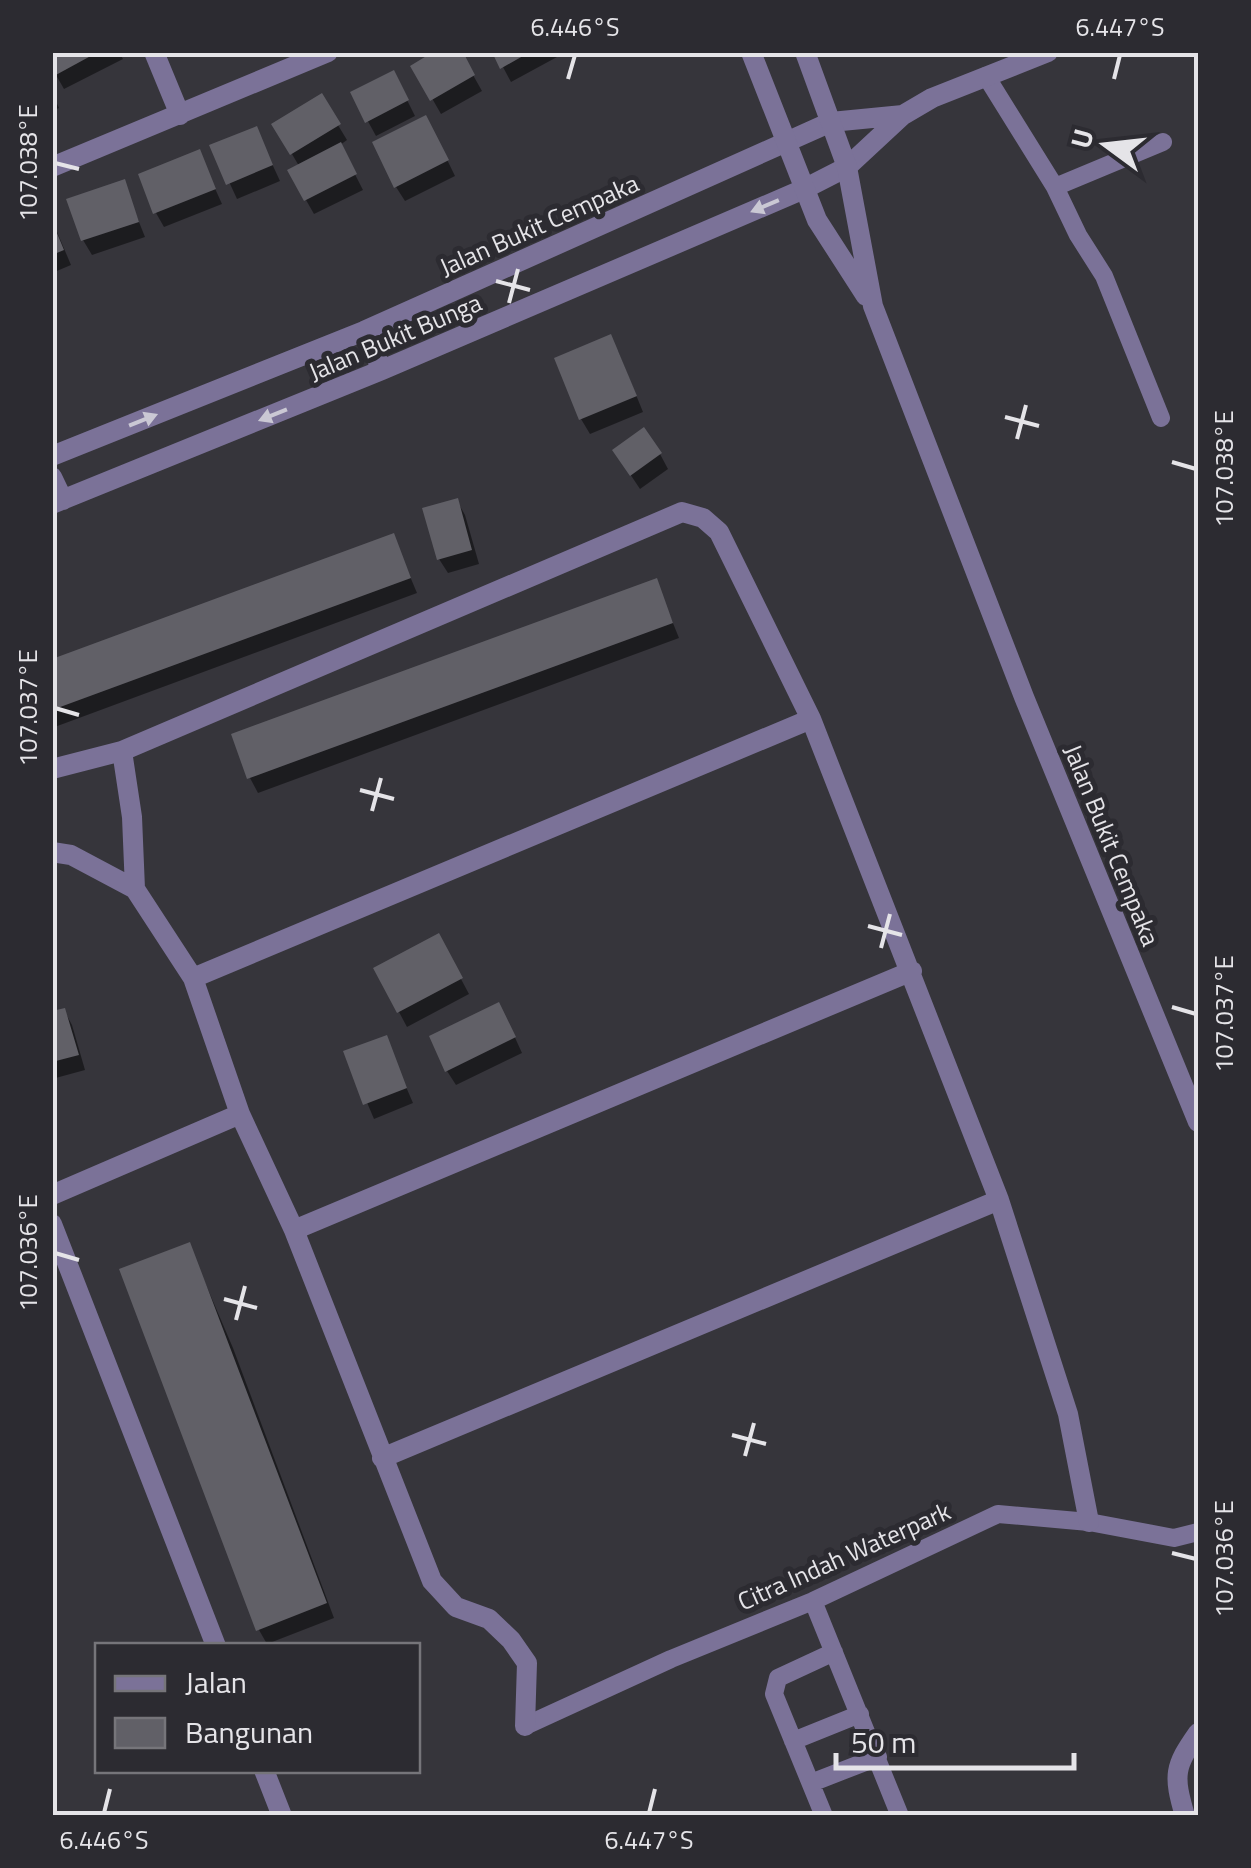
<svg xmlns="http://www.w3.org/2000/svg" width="1251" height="1868" font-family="'Titillium Web',sans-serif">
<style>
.shadow{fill:#0007}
.building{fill:#616067}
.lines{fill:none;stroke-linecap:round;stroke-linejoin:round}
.service{stroke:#7b7298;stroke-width:18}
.minor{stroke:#7b7298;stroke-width:20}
.tertiary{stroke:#7b7298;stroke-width:20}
.oneway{fill:#cac8d4}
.ticks{fill:none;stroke:#e5e4e8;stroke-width:4}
.labels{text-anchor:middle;stroke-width:10;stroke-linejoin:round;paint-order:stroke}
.street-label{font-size:25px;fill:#e5e4e8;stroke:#2c2b31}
.neatline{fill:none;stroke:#e5e4e8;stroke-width:4}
.ticks-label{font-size:25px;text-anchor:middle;fill:#e5e4e8}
</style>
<rect width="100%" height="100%" fill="#36353b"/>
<path class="shadow" d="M 52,52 L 119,52 L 123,59 L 64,89 L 52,68 Z
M 460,52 L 482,91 L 441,114 L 414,67 Z
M 495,52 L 554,52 L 557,57 L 511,82 Z
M 401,88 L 415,116 L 376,136 L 353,94 Z
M 52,93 L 59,108 L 52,111 Z
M 321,97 L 347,140 L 340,145 L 363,190 L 314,214 L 306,200 L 299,166 L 275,125 Z
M 256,129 L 280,181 L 237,199 L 213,147 Z
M 434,133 L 455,176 L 405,201 L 396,187 Z
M 199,153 L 222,204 L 164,227 L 156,213 Z
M 123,182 L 145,237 L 92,255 L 83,240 Z
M 52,220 L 71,265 L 52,273 Z
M 618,351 L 643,412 L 590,434 L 581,419 Z
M 660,454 L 668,469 L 640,489 L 624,465 Z
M 457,501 L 465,515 L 479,564 L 448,573 L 439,559 Z
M 393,536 L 417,593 L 52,728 L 52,661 Z
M 656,581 L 679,638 L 258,793 L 250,778 L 234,736 Z
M 446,951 L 469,994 L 407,1027 L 376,969 Z
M 64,1010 L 72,1025 L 85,1070 L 52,1079 L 52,1014 Z
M 507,1020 L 522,1053 L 456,1085 L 447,1071 Z
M 385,1038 L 413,1103 L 374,1119 L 346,1053 Z
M 189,1245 L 233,1348 L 334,1618 L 267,1644 L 259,1630 Z"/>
<path class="building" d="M 52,52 L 98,52 L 54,76 Z
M 433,52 L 463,52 L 475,75 L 430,101 L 410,66 Z
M 492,52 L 530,52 L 500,69 Z
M 394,70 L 409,100 L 365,123 L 350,92 Z
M 322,93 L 341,124 L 290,155 L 271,124 Z
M 426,115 L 449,160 L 394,188 L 372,142 Z
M 257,126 L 273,165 L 226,185 L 209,145 Z
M 341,142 L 357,174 L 304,201 L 287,170 Z
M 200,149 L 216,189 L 153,214 L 138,174 Z
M 125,179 L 139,222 L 81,241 L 66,199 Z
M 52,221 L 64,250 L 52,255 Z
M 611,334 L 637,396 L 579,420 L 554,358 Z
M 644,427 L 662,453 L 630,476 L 612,450 Z
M 458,498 L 472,550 L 437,560 L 422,508 Z
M 394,533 L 411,578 L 52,710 L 52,659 Z
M 657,578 L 673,623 L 247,779 L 231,734 Z
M 439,933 L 463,978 L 397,1013 L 373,968 Z
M 499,1002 L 516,1037 L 445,1072 L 429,1036 Z
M 65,1008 L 79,1055 L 52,1062 L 52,1011 Z
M 387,1035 L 407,1088 L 363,1105 L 343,1051 Z
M 190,1242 L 327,1603 L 256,1631 L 119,1269 Z"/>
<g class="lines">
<path class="service" d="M 986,76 L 1055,187 L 1078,235 L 1104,276 L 1161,418
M 1055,187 L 1163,142
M 813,1601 L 900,1816
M 525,1726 L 671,1659 L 813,1601 L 998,1514 L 1089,1522 L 1174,1538 L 1198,1532
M 793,1741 L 860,1714
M 811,1783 L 878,1757
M 824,1816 L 774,1694 L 778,1678 L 834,1652"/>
<path class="minor" d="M 154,52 L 180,115
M 52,167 L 328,52
M 364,331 L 382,370
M 52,456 L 364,331 L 831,122 L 903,115 L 932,98 L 1048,52
M 52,477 L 63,500
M 52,504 L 382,370 L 804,189 L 847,167 L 903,115
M 52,769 L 122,751
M 52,852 L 71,855 L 135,889
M 193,978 L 811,719
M 52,1195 L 240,1114
M 52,1224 L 216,1646
M 294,1230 L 912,971
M 382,1458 L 999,1200
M 525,1726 L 527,1663 L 511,1640 L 489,1619 L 456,1607 L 432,1581 L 294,1230 L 240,1114 L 193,978 L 135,889 L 132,817 L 122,751 L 682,512 L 703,518 L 719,532 L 811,719 L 999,1200 L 1068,1414 L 1089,1522
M 264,1770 L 282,1816
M 1185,1816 C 1173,1775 1174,1767 1198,1733"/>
<path class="tertiary" d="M 751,52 L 817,220 L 866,296
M 805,52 L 847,167 L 873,306 L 1024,697 L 1198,1122"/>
</g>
<defs><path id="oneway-solid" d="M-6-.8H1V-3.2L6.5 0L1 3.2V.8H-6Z" transform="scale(2.5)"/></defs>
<g class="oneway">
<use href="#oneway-solid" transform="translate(765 206) rotate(157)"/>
<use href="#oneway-solid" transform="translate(273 415) rotate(158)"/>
<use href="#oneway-solid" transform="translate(143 420) rotate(-22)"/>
</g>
<path class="ticks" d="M 568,79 L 575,55M 1114,79 L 1120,55M 55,163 L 79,169M 496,281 L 530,290M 509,303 L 518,269M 1005,417 L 1039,426M 1017,439 L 1026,405M 1172,462 L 1196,469M 55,708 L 79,715M 360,790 L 394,799M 372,811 L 381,778M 868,926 L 902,935M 881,948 L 890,914M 1172,1007 L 1196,1014M 55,1253 L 79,1260M 224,1299 L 257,1308M 236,1320 L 245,1286M 732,1435 L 766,1444M 745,1456 L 754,1423M 1172,1553 L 1196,1559M 104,1813 L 110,1789M 649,1813 L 655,1789"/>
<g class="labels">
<g class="street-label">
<text transform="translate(539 225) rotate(-24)" y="9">Jalan Bukit Cempaka</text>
<text transform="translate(395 337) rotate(-23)" y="9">Jalan Bukit Bunga</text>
<text transform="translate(1112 845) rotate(68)" y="9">Jalan Bukit Cempaka</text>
<text transform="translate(844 1556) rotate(-24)" y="9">Citra Indah Waterpark</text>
</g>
</g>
<rect width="1251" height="1868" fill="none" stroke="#2c2b31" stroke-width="110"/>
<rect x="95" y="1643" width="325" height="130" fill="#2c2b31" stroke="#76757a" stroke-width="2.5"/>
<rect x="115" y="1676" width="50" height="15" fill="#7b7298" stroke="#76757a" stroke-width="2.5"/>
<text x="185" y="1693" font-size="30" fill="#e5e4e8">Jalan</text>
<rect x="115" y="1718" width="50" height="30" fill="#616067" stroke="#76757a" stroke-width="2.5"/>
<text x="185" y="1743" font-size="30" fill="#e5e4e8">Bangunan</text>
<g transform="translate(1106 145) rotate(285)" stroke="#2c2b31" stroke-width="8" paint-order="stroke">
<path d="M0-8L18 38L0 25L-18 38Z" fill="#e5e4e8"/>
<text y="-15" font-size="28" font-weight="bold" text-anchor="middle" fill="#e5e4e8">U</text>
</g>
<path d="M836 1753v15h238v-15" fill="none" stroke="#e5e4e8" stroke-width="5"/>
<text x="851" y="1753" font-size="30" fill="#e5e4e8" stroke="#2c2b31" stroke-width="8" paint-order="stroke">50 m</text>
<rect x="55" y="55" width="1141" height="1758" class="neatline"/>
<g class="ticks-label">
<text x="575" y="36">6.446°S</text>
<text x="1120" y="36">6.447°S</text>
<text transform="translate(28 163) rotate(-90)" y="9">107.038°E</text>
<text transform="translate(1224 469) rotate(-90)" y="9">107.038°E</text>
<text transform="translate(28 708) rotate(-90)" y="9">107.037°E</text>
<text transform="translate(1224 1014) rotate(-90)" y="9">107.037°E</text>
<text transform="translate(28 1253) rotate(-90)" y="9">107.036°E</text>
<text transform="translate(1224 1559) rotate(-90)" y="9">107.036°E</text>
<text x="104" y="1849">6.446°S</text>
<text x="649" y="1849">6.447°S</text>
</g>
</svg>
